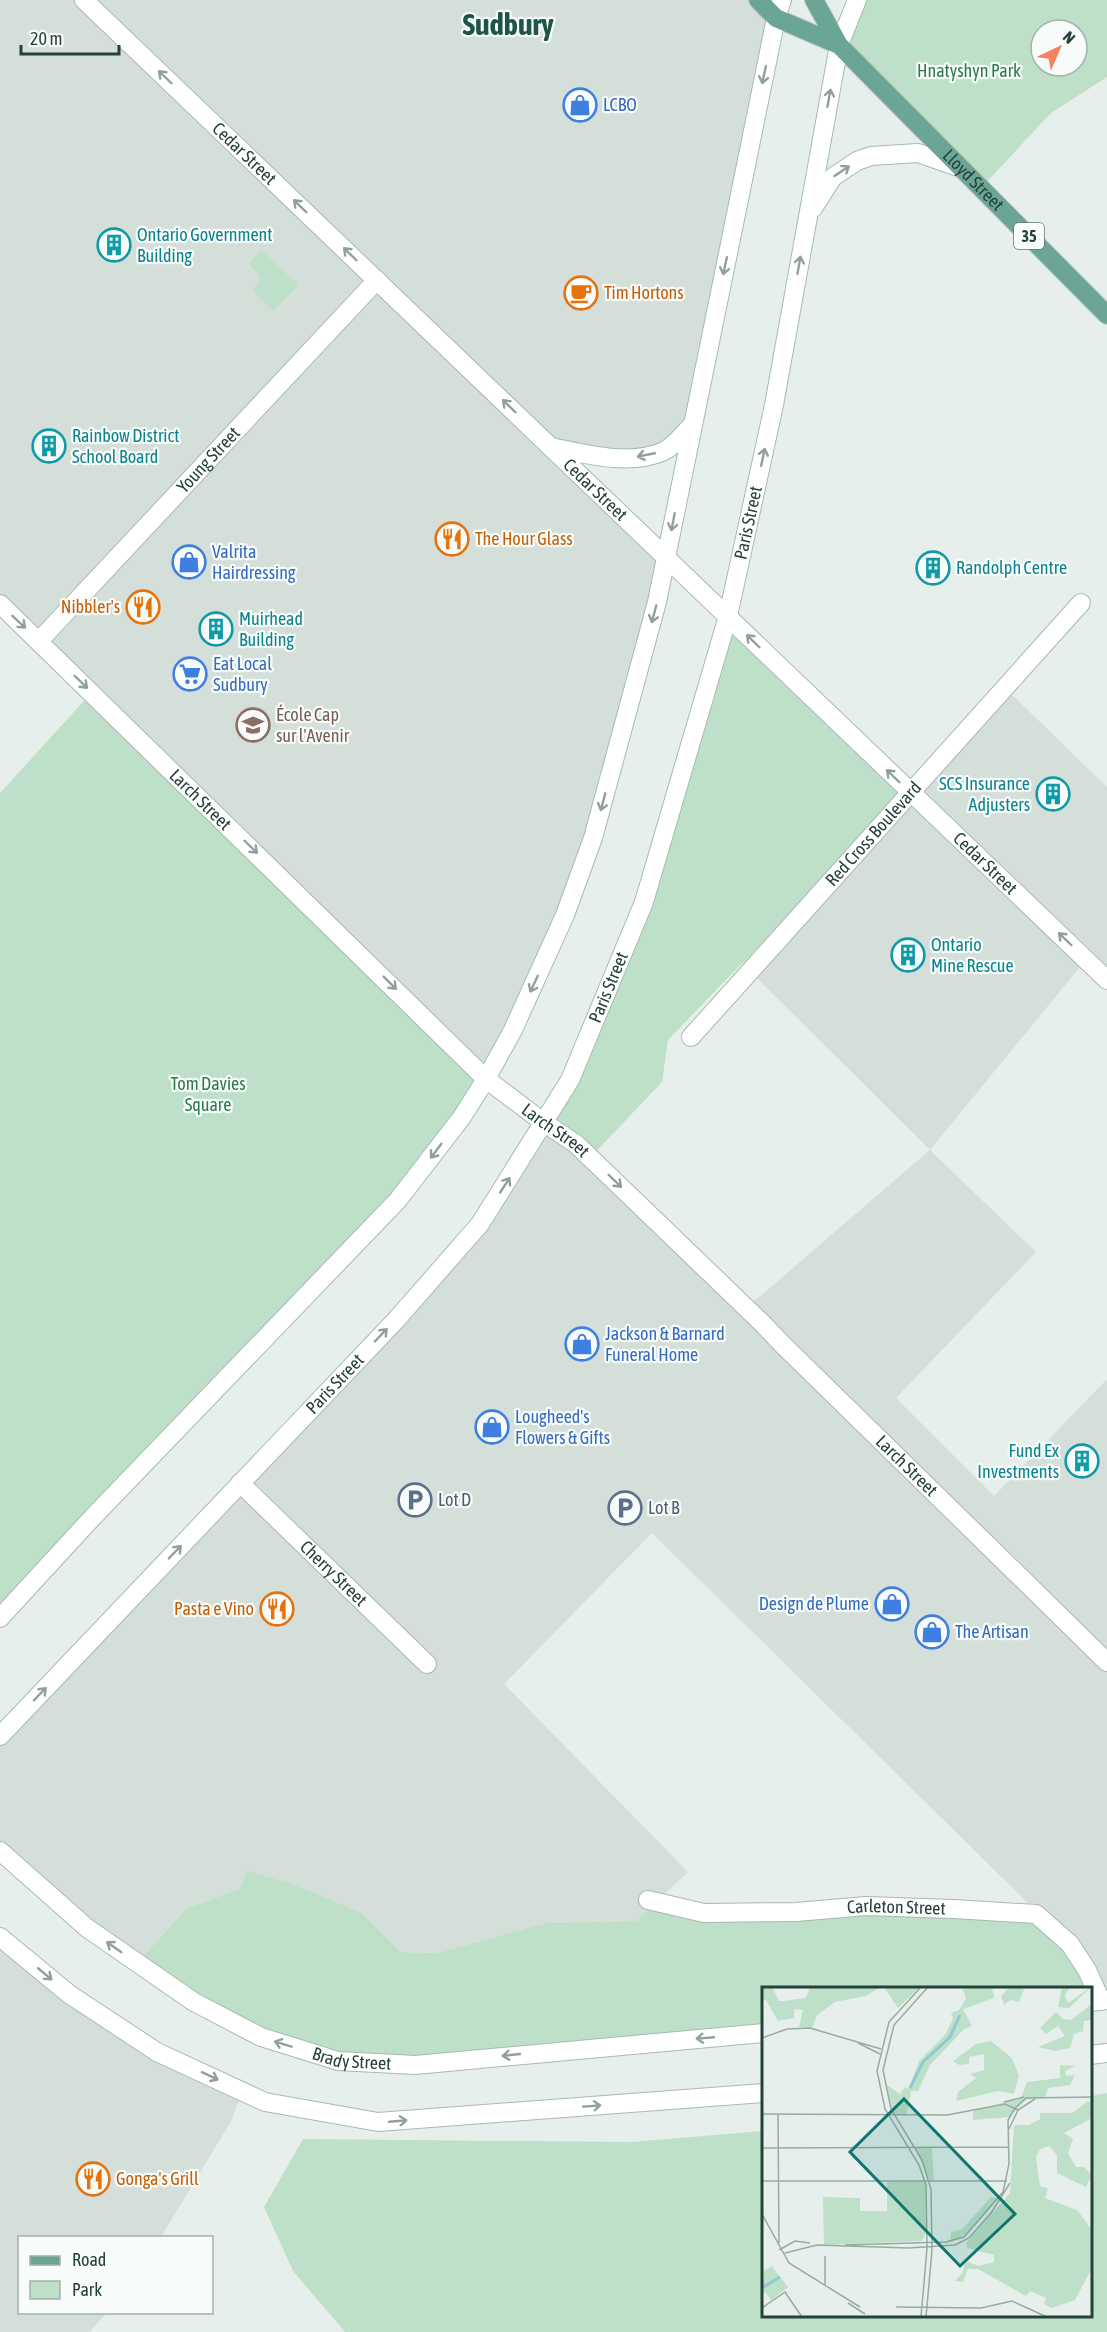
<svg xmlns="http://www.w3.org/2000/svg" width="1107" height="2332" font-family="'Asap Condensed',sans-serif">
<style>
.built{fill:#d4dfda}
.green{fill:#bfe0c8;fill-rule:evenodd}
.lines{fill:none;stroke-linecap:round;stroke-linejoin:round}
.minor-casing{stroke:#a8b8b2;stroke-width:20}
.tertiary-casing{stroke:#a8b8b2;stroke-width:20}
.secondary-casing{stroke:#a4bbb3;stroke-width:20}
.primary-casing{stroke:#c2cac8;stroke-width:20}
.minor{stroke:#fff;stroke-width:18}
.tertiary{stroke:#fff;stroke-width:18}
.secondary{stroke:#fff;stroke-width:18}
.primary{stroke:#6aa596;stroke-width:18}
.oneway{stroke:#92a09c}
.labels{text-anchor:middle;stroke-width:4.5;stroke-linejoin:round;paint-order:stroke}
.shield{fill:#f7fbf9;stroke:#637a73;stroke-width:1.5}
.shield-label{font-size:16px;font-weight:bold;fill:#24423a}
.park-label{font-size:18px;fill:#2d7a4b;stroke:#f7fbf9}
.shop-label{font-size:18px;fill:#366cbe;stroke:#f7fbf9;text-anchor:start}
.street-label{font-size:18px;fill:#24423a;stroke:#f7fbf9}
.culture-label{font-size:18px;fill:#0d838f;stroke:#f7fbf9;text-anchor:start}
.food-label{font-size:18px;fill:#c56008;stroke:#f7fbf9;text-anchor:start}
.education-label{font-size:18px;fill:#785e54;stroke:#f7fbf9;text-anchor:start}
.service-label{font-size:18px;fill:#4e5e75;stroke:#f7fbf9;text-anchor:start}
.town-label{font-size:30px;font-weight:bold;fill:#1f5548;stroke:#f7fbf9}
.inset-river{fill:none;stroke:#8ec9d4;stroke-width:3}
.inset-road{fill:none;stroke:#98aaa4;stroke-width:1.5}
.view{fill:#0f766e;fill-opacity:0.15;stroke:#0f766e;stroke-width:3}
.inset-edge{fill:none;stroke:#24423a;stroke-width:3}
</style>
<rect width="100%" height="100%" fill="#e6efeb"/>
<path class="built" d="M 0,0 L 754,0 L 773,19 L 690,422 L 663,449 L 638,454 L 554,444 L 665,552 L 591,836 L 486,1075 L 0,601 Z
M 1002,685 L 1107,787 L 1107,984 L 1084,962 L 930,1150 L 1036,1252 L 896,1398 L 994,1496 L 1107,1379 L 1107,1998 L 1037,1912 L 652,1533 L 504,1684 L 688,1872 L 636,1921 L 545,1923 L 437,1953 L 401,1952 L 362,1913 L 240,1889 L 187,1908 L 139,1961 L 0,1848 L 0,1739 L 398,1320 L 545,1125 L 744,1310 L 930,1150 L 742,963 L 907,792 Z
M 0,1940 L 68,1996 L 242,2094 L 230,2123 L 161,2237 L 20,2238 L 20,2312 L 107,2313 L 89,2332 L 0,2332 Z"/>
<path class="green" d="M 861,0 L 1107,0 L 1107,77 L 1051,113 L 983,186 L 842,45 ZM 1041,30 L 1077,30 L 1077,66 L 1041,66 Z
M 261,250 L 299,285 L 273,311 L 253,291 L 260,280 L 257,272 L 249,264 Z
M 728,620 L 907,792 L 668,1040 L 662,1082 L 589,1159 L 545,1125 L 619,971 Z
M 93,691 L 486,1075 L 395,1198 L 0,1614 L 0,793 Z
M 247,1871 L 292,1884 L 362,1913 L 401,1952 L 437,1953 L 545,1923 L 636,1921 L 658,1900 L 706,1911 L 1037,1912 L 1090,1988 L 764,1988 L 763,2031 L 415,2062 L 339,2059 L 262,2035 L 139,1961 L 187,1908 L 240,1889 Z
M 1107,2093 L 1107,2332 L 345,2332 L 293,2271 L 264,2207 L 303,2139 L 632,2142 L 763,2131 L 764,2316 L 1090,2316 L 1091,2096 Z"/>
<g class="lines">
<g class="minor-casing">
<g id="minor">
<path id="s1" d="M 39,641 L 377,280"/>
<path id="s2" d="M 691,1037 L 1081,603"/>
<path id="s3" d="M 240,1483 L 427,1664"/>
<path id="s4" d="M 648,1900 L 704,1913 L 796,1912 L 866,1906 L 954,1909 L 1036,1914 L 1070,1944 L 1087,1970 L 1101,2001"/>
</g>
</g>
<g class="tertiary-casing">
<g id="tertiary">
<path id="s5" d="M 84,0 L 1107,980"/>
<path id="s6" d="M 0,604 L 486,1079 L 543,1122 L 576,1144 L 762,1323 L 782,1344 L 1107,1662"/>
</g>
</g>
<g class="secondary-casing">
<g id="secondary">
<path d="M 813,208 L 833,177 L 857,161 L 871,156 L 918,153 L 961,168"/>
<path d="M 551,447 C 586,454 628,466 662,452 C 674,447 684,433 693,424"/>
<path d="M 0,1618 L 92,1518 L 398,1200 L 462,1117 L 486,1079 L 513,1030 L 565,915 L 593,838 L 657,602 L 776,18 L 782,0"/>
<path id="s7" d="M 0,1736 L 396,1320 L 480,1224 L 570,1080 L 644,902 L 728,616 L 774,405 L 839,45 L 857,0"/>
<path id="s8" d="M 0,1851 L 87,1928 L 194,2002 L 261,2037 L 338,2061 L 415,2065 L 764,2033"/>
<path d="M 0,1937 L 69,1994 L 157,2052 L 265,2102 L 378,2122 L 764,2093"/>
<path d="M 1090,2002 L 1107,2000"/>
<path d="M 1090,2055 L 1107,2053"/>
</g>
</g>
<g class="primary-casing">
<g id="primary">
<path d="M 758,0 L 776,18 L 839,45"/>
<path id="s9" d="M 814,0 L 839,45 L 1107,315"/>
</g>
</g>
<use href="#minor" class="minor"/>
<use href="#tertiary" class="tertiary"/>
<use href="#secondary" class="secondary"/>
<use href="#primary" class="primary"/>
</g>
<defs><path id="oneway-shaft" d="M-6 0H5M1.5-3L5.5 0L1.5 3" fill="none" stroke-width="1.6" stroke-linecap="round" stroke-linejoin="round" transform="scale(1.5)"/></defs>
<g class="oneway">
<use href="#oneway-shaft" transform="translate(764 75) rotate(102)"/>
<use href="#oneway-shaft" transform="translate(165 77) rotate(-136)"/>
<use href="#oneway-shaft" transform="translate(829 98) rotate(-80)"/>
<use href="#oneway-shaft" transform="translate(842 171) rotate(-34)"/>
<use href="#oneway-shaft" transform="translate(300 206) rotate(-136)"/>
<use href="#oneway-shaft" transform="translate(350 254) rotate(-136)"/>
<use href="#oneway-shaft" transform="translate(799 265) rotate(-80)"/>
<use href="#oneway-shaft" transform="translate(725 266) rotate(102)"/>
<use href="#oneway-shaft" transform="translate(509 406) rotate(-136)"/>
<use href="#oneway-shaft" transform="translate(646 455) rotate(169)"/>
<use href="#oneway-shaft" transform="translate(763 457) rotate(-78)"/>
<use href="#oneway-shaft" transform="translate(673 522) rotate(101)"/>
<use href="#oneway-shaft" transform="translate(654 614) rotate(105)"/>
<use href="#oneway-shaft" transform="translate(19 622) rotate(43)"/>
<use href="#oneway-shaft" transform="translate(753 641) rotate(-136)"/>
<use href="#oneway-shaft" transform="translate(81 682) rotate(44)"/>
<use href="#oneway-shaft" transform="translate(893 776) rotate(-136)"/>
<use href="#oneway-shaft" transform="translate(603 802) rotate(105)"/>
<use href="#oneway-shaft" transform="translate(251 847) rotate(44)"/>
<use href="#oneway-shaft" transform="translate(1065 939) rotate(-136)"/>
<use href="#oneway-shaft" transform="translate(390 983) rotate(45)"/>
<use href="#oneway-shaft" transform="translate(534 984) rotate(115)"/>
<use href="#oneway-shaft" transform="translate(436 1151) rotate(127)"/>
<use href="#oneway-shaft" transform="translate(615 1181) rotate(44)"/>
<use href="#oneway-shaft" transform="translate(505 1185) rotate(-57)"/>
<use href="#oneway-shaft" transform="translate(381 1335) rotate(-46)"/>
<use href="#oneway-shaft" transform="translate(175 1552) rotate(-46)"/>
<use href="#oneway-shaft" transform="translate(40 1694) rotate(-46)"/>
<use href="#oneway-shaft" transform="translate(114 1947) rotate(-145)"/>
<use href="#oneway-shaft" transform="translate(45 1974) rotate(40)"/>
<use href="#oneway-shaft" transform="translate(705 2038) rotate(175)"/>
<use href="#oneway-shaft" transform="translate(283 2044) rotate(-163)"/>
<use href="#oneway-shaft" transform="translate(511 2055) rotate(174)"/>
<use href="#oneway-shaft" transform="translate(210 2076) rotate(25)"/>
<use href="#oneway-shaft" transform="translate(592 2106) rotate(-4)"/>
<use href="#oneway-shaft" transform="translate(398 2121) rotate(-5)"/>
</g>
<defs>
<g id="shop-ring" transform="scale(1.725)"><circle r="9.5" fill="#f7fbf9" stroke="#3f7fe0" stroke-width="1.5"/><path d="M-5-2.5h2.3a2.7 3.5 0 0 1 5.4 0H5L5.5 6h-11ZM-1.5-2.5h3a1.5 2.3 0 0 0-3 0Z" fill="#3f7fe0"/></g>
<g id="building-ring" transform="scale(1.725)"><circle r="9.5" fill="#f7fbf9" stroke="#0f9aa8" stroke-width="1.5"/><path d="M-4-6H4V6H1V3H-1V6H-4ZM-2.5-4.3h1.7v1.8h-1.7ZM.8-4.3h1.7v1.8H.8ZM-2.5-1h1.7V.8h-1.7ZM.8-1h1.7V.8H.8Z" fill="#0f9aa8"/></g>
<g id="cafe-ring" transform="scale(1.725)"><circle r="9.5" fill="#f7fbf9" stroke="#e8710a" stroke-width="1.5"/><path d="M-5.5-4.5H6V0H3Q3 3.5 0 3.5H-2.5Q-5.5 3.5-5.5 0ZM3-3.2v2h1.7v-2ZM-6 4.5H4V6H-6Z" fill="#e8710a"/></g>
<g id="restaurant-ring" transform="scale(1.725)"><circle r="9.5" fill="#f7fbf9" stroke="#e8710a" stroke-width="1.5"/><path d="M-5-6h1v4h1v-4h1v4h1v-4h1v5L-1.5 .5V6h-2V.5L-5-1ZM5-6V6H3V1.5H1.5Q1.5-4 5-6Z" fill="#e8710a"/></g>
<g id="supermarket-ring" transform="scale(1.725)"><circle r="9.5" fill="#f7fbf9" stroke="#3f7fe0" stroke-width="1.5"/><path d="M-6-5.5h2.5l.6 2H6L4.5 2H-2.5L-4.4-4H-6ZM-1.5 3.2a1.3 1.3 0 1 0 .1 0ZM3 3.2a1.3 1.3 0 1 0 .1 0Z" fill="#3f7fe0"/></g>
<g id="school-ring" transform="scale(1.725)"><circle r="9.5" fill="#f7fbf9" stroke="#8d6e63" stroke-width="1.5"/><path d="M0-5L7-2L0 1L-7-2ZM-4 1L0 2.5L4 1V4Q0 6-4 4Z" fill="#8d6e63"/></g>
<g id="parking-ring" transform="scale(1.725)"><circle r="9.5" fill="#f7fbf9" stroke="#5c6f8a" stroke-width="1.5"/><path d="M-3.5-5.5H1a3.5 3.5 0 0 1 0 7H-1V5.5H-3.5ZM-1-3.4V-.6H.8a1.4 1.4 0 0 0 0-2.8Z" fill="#5c6f8a"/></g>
</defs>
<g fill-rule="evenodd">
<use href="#shop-ring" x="580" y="105"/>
<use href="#building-ring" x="114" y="245"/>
<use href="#cafe-ring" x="581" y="293"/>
<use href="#building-ring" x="49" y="446"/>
<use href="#restaurant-ring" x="452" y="539"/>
<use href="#shop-ring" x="189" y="562"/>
<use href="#building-ring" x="933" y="568"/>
<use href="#restaurant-ring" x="143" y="607"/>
<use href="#building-ring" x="216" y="629"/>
<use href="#supermarket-ring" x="190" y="674"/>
<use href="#school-ring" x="253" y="725"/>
<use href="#building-ring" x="1053" y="794"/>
<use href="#building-ring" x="908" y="955"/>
<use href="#shop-ring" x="582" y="1344"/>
<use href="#shop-ring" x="492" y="1427"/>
<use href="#building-ring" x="1082" y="1461"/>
<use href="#parking-ring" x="415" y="1500"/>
<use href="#parking-ring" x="625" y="1508"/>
<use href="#shop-ring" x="892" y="1604"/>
<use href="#restaurant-ring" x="277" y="1609"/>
<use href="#shop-ring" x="932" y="1632"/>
<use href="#restaurant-ring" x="93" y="2179"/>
</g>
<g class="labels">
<rect class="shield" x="1014" y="223" width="30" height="26" rx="4.5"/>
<g class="shield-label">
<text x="1029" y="242">35</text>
</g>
<g class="park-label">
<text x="969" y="77">Hnatyshyn Park</text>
<text x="208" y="1090">Tom Davies<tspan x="208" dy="21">Square</tspan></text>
</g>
<g class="shop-label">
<text x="603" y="111">LCBO</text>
<text x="212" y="558">Valrita<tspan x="212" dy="21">Hairdressing</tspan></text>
<text x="213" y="670">Eat Local<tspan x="213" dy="21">Sudbury</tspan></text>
<text x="605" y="1340">Jackson &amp; Barnard<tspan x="605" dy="21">Funeral Home</tspan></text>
<text x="515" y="1423">Lougheed's<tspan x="515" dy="21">Flowers &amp; Gifts</tspan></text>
<text x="869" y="1610" text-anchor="end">Design de Plume</text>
<text x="955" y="1638">The Artisan</text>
</g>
<g class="street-label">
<text dy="6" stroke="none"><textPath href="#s5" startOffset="222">Cedar Street</textPath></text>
<text dy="6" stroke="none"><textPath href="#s9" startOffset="242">Lloyd Street</textPath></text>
<text dy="6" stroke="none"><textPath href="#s1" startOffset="248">Young Street</textPath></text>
<text dy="6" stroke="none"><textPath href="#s5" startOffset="708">Cedar Street</textPath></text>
<text dy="6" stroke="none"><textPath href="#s7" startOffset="1458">Paris Street</textPath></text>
<text dy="6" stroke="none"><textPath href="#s6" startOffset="280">Larch Street</textPath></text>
<text dy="6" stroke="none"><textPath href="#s2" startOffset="273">Red Cross Boulevard</textPath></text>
<text dy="6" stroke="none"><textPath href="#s5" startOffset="1248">Cedar Street</textPath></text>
<text dy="6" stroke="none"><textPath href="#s7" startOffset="972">Paris Street</textPath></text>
<text dy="6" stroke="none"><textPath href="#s6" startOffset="766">Larch Street</textPath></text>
<text dy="6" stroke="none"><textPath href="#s7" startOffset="486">Paris Street</textPath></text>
<text dy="6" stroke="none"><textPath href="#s6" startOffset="1252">Larch Street</textPath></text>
<text dy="6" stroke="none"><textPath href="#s3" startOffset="130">Cherry Street</textPath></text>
<text dy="6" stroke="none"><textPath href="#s4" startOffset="250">Carleton Street</textPath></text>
<text dy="6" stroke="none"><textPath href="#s8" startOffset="416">Brady Street</textPath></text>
</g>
<g class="culture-label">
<text x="137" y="241">Ontario Government<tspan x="137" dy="21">Building</tspan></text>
<text x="72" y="442">Rainbow District<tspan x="72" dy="21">School Board</tspan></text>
<text x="956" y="574">Randolph Centre</text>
<text x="239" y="625">Muirhead<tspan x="239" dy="21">Building</tspan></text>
<text x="1030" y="790" text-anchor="end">SCS Insurance<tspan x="1030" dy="21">Adjusters</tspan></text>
<text x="931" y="951">Ontario<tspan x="931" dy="21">Mine Rescue</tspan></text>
<text x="1059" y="1457" text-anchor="end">Fund Ex<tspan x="1059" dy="21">Investments</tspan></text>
</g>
<g class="food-label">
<text x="604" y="299">Tim Hortons</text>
<text x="475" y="545">The Hour Glass</text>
<text x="120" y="613" text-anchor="end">Nibbler's</text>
<text x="254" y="1615" text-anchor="end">Pasta e Vino</text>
<text x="116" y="2185">Gonga's Grill</text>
</g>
<g class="education-label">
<text x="276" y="721">École Cap<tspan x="276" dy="21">sur l'Avenir</tspan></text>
</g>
<g class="service-label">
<text x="438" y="1506">Lot D</text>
<text x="648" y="1514">Lot B</text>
</g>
<g class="town-label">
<text x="508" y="35">Sudbury</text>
</g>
</g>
<g transform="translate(762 1987)">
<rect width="330" height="330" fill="#e6efeb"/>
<path d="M 0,0 L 10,0 L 17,14 L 21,14 L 44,11 L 48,0 L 119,0 L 104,9 L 73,15 L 55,28 L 50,41 L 37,40 L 41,23 L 32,22 L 32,31 L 16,34 L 4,13 L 0,12 ZM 122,0 L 158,0 L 136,21 ZM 200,0 L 230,0 L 232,11 L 201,22 L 210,39 L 202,42 L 168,78 L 156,104 L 149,104 L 145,127 L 131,127 L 125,98 L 138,107 L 143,100 L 147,102 L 157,74 L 183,48 L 191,32 L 189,26 L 197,23 L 204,11 ZM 248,0 L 263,0 L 257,15 L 248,13 L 242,18 L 239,9 ZM 300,0 L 308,0 L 303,8 L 306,16 L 329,0 L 307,21 L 296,20 ZM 330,17 L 330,33 L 322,34 L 321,44 L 312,47 L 308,61 L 293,64 L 276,60 L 303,49 L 296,39 L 284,47 L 278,41 L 294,25 L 301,32 L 309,33 ZM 229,54 L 250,71 L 257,89 L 252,107 L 236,104 L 194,114 L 196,105 L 214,91 L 208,87 L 222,83 L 222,67 L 207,70 L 207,77 L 197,78 L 191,74 L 214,57 ZM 298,78 L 313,79 L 303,84 L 304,89 L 313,88 L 308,98 L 286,101 L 283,111 L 265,112 L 247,130 L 211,133 L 211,124 L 259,111 L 265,95 L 298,91 ZM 325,115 L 330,115 L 330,131 L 302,146 L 311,152 L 306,166 L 314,180 L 322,180 L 330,188 L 330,194 L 327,193 L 324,200 L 295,186 L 295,168 L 287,159 L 278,162 L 274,170 L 278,199 L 286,201 L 283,211 L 315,223 L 330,243 L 330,281 L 313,313 L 290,321 L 282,317 L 284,311 L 268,304 L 264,309 L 216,282 L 206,282 L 201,295 L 193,294 L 201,285 L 203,274 L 217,279 L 232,275 L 232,268 L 205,261 L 204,256 L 248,206 L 252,138 L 267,138 L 278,132 L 278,126 L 310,126 ZM 153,161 L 170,161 L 172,194 L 168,194 ZM 125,194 L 163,195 L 164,245 L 160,254 L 62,258 L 61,210 L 98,211 L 98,224 L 125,224 ZM 229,210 L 237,211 L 206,246 L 188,255 L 189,245 L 200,242 ZM 10,279 L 26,300 L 9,313 L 3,305 L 0,307 L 0,285 Z" fill="#bfe0c8"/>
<path class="inset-river" d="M 148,101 L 161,75 L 188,50 L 198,28M 0,301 L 18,290"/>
<path class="inset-road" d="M 159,0 L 127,35 L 115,84 L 123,122 L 157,178 L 164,198 L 165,261 L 159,330M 0,51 L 25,42 L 48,41 L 119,62M 96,56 L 118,67M 242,115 L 262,110M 0,127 L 185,128 L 243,117 L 256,123M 16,127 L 17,256M 247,142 L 256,123 L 273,112M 0,161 L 247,160M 0,194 L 245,194M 0,227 L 27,276 L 98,320M 83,258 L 184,255 L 202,250 L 241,205 L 247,177 L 246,133 L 253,121 L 264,111 L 330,110M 17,263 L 33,254 L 48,256M 23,266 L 55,258 L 146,261 L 193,258 L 207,251 L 229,226 L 248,196M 63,298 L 63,269M 86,316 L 103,327M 134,320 L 219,321 L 250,314 L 285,330M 0,321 L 23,305 L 40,330M 164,330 L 170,263 L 169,202 L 160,173 L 129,122 L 121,83 L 132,38 L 166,0"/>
<path class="view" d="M 142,112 L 253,227 L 198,279 L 88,165 Z"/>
<rect width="330" height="330" class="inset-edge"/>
</g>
<rect x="18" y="2236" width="195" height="78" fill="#f7fbf9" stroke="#a3b1ad" stroke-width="1.5"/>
<rect x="30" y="2256" width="30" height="9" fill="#6aa596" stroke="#a3b1ad" stroke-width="1.5"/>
<text x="72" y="2266" font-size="18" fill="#24423a">Road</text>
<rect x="30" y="2281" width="30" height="18" fill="#bfe0c8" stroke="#a3b1ad" stroke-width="1.5"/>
<text x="72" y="2296" font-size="18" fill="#24423a">Park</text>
<g transform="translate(1059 48) rotate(44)"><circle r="28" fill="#f7fbf9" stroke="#a3b1ad" stroke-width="1.5"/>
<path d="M0-4.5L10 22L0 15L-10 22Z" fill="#f4845f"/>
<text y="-9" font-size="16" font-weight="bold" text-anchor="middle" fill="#24423a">N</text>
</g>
<path d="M21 45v9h98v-9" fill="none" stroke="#24423a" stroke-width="3"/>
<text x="30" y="45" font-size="18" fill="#24423a" stroke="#f7fbf9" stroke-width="4.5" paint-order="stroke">20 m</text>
</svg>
